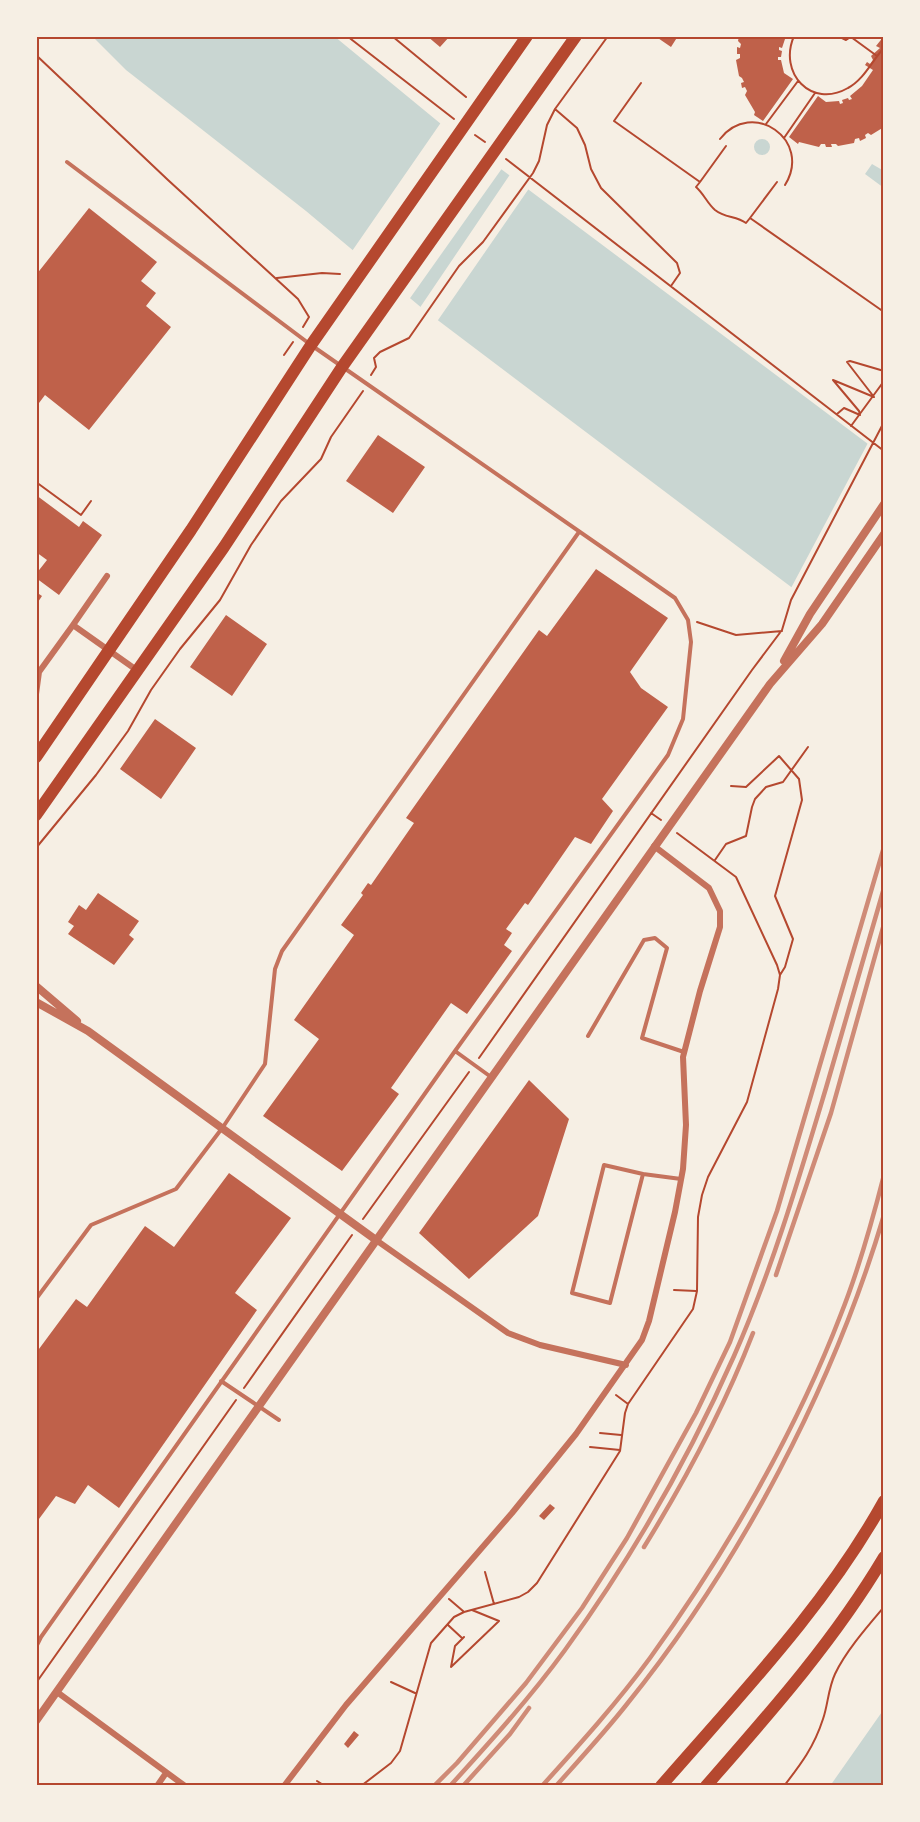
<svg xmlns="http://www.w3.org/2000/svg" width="920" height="1822" font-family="Rubik,sans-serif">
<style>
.water{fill:#c9d6d2}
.pier{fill:#f6efe4}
.building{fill:#bf614a}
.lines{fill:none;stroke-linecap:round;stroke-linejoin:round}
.path{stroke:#b5482f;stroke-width:2}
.service{stroke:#c5725c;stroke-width:4}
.minor{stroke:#c5725c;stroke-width:6}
.tertiary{stroke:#c5725c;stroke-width:8}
.trunk{stroke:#b5482f;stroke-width:12}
.motorway{stroke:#b5482f;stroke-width:12}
.rail{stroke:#cf8b77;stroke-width:4.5}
.neatline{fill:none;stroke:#b5482f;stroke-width:2}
</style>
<rect width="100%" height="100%" fill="#f6efe4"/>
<path class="water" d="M 92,36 L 334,36 L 441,124 L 884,456 L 884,657 L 423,309 L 306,211 L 126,70 Z
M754 147a8 8 0 1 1 16 0a8 8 0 1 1-16 0Z
M 872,164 L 884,171 L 884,188 L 865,174 Z
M 884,1709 L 884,1786 L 830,1786 Z"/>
<path class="pier" d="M 442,121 L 503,167 L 408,301 L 350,254 Z
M 511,173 L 530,187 L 436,323 L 419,309 Z
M 869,441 L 884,452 L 884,660 L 790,590 Z"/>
<path class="building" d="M 427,36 L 450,36 L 440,47 Z
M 655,36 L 678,36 L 671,47 Z
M 739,36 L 786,36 L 782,48 L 779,47 L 779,50 L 782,51 L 781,57 L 778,57 L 778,60 L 781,60 L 784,73 L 793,79 L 763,121 L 754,115 L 755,112 L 745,95 L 747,91 L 745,87 L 742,88 L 741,83 L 744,82 L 742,78 L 739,76 L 736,60 L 740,58 L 740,54 L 737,54 L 737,47 L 740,48 L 741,44 L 738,41 Z
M 884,36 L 884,127 L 871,135 L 868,133 L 865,135 L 866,138 L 860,141 L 859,138 L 855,139 L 854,143 L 838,146 L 836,144 L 831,144 L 832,147 L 826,147 L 825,144 L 821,144 L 819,147 L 799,142 L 798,144 L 789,137 L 818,96 L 826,102 L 839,101 L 840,104 L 843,103 L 842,100 L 848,98 L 849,100 L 852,99 L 850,96 L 862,86 L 873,70 L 865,65 L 867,62 L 870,64 L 873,60 L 871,56 L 880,48 L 876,46 Z
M 89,208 L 157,262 L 141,281 L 156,293 L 146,306 L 171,327 L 89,430 L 45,395 L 36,407 L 36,275 Z
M 378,435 L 425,467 L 393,513 L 346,481 Z
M 36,495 L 79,527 L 83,521 L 102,535 L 59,595 L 36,578 L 36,574 L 47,560 L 36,552 Z
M 596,569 L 668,618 L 630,672 L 641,688 L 668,707 L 602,799 L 613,811 L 591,844 L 575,837 L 528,905 L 525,903 L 506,929 L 512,933 L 504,945 L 512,951 L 467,1014 L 451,1003 L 391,1088 L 399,1094 L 342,1171 L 263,1116 L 319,1039 L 294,1020 L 354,935 L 341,925 L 363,895 L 361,893 L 368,883 L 371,885 L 414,823 L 406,818 L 539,630 L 547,636 Z
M 36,592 L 42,596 L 36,605 Z
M 226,615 L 267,644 L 232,696 L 190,667 Z
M 155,719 L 196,748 L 161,799 L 120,769 Z
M 98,893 L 139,921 L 129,935 L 134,939 L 114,965 L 68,934 L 74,926 L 68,922 L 79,905 L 86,910 Z
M 529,1080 L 569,1119 L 538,1216 L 469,1279 L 419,1233 Z
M 229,1173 L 291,1218 L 235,1293 L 257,1310 L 119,1508 L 88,1485 L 75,1504 L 56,1496 L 36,1523 L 36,1353 L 76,1299 L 87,1307 L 145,1226 L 174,1247 Z
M 550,1504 L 555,1508 L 544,1520 L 539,1516 Z
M 354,1731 L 359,1735 L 348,1748 L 344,1744 Z"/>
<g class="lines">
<path class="path" d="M 347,36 L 454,119
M 392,36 L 466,97
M 794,36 C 778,73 811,109 848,88 C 863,80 871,63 882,50
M 838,36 L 846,40 L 852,36
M 851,37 L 877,56
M 36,55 L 168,180 L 298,299 L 309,317 L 303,327
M 641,83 L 614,121 L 700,182 L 696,187 C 704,194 707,203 715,210 C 725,218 736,216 746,223 L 750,218 L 884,312
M 555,109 L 577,128 L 585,145 L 591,169 L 601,188 L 677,263 L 680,273 L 671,286
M 766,124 L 798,81
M 475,135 L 485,142
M 784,138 L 815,93
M 720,139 C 752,98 813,140 785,185
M 506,159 L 884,451
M 700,182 L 726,146
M 750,218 L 777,182
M 277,278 L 322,273 L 340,274
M 284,355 L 293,342
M 371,375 L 376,367 L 374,358 L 380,352 L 409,338 L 459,266 L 483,242 L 533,173 L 539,161 L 547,125 L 555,109 L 608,36
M 837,414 L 844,408 L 860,415 L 859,411 L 833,380 L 874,397 L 847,362 L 850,361 L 884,371
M 851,426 L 884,381
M 36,482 L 81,515 L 91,501
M 697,622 L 736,635 L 782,631
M 731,786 L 746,787 L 779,756 L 799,779 L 802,800 L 775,896 L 793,939 L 785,967 L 780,975
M 651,813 L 661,820
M 36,848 L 96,775 L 128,731 L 151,690 L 180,649 L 220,600 L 251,545 L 281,501 L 321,459 L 331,437 L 363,391
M 715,860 L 726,844 L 746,836 L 752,807 L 755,799 L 766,787 L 783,782 L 808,747
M 479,1058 L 752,670 L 782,630 L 791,600 L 884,422
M 363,1219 L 469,1072
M 674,1290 L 696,1291
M 244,1388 L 352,1235
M 616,1395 L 628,1404
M 600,1433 L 621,1435
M 590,1447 L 620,1450
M 485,1572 L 494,1604
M 449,1599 L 463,1611
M 448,1625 L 462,1638
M 464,1637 L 455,1646 L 451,1667 L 499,1621 L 472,1610
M 391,1682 L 415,1693
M 36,1683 L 236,1400
M 317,1781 L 325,1786
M 361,1786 L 391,1763 L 400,1751 L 431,1643 L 454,1617 L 464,1612 L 519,1597 L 528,1592 L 537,1583 L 620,1451 L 625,1413 L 628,1404 L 693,1309 L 697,1291 L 698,1217 L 702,1195 L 708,1177 L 747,1102 L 778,989 L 780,975 L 777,965 L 736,877 L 677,833
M 784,1786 C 801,1764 814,1747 823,1719 C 828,1705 828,1689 835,1674 C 846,1651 867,1627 884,1607"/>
<path class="service" d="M 588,1036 L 644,940 L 655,938 L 667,948 L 642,1038 L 684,1052
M 455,1051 L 491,1077
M 643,1174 L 610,1303 L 572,1293 L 604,1165 L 643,1174 L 681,1179
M 36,1299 L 91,1225 L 176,1189 L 223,1127 L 265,1064 L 275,969 L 282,951 L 579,532
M 221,1381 L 279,1420
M 36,1647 L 41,1637 L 455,1051 L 668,755 L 683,719 L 691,642 L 688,620 L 675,598 L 311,345 L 67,162"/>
<path class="minor" d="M 107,576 L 73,625 L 138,671
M 36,694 L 39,672 L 73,625
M 376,1240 L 508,1333 L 540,1345 L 626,1365
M 57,1692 L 185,1786
M 157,1786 L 166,1773
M 284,1786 L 346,1705 L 512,1513 L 576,1434 L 642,1340 L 649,1321 L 675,1212 L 683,1169 L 686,1125 L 683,1057 L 700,991 L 720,927 L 720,911 L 709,888 L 654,846"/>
<path class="tertiary" d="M 784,661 L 810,614 L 884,504
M 36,986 L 77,1021
M 36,1002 L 88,1031 L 376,1240
M 36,1721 L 770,684 L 822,624 L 884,534"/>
<path class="trunk" d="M 36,757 L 191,530 L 311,345 L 527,36
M 36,815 L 224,547 L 342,367 L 576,36"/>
<path class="motorway" d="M 661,1786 C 740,1695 825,1607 884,1501
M 706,1786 C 770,1713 834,1641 884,1557"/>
<path class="rail" d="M 776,1275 L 831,1113 L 884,924
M 644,1547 C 686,1479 724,1408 753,1333
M 434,1786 L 457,1763 L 526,1683 L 582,1608 L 627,1538 L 696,1413 L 730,1342 L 777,1211 L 884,847
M 450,1786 C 490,1742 530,1698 565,1650 C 631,1559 688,1460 734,1356 C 772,1270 799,1178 826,1088 C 845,1021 865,955 884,888
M 463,1786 L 510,1734 L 529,1708
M 542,1786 C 579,1745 617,1703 650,1658 C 725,1554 795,1434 841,1314 C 859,1269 872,1222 884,1175
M 556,1786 C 580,1759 605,1732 627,1704 C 740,1564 833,1387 884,1215"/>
</g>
<rect width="920" height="1822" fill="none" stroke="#f6efe4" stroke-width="75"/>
<rect x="38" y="38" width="844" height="1746" class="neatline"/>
</svg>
